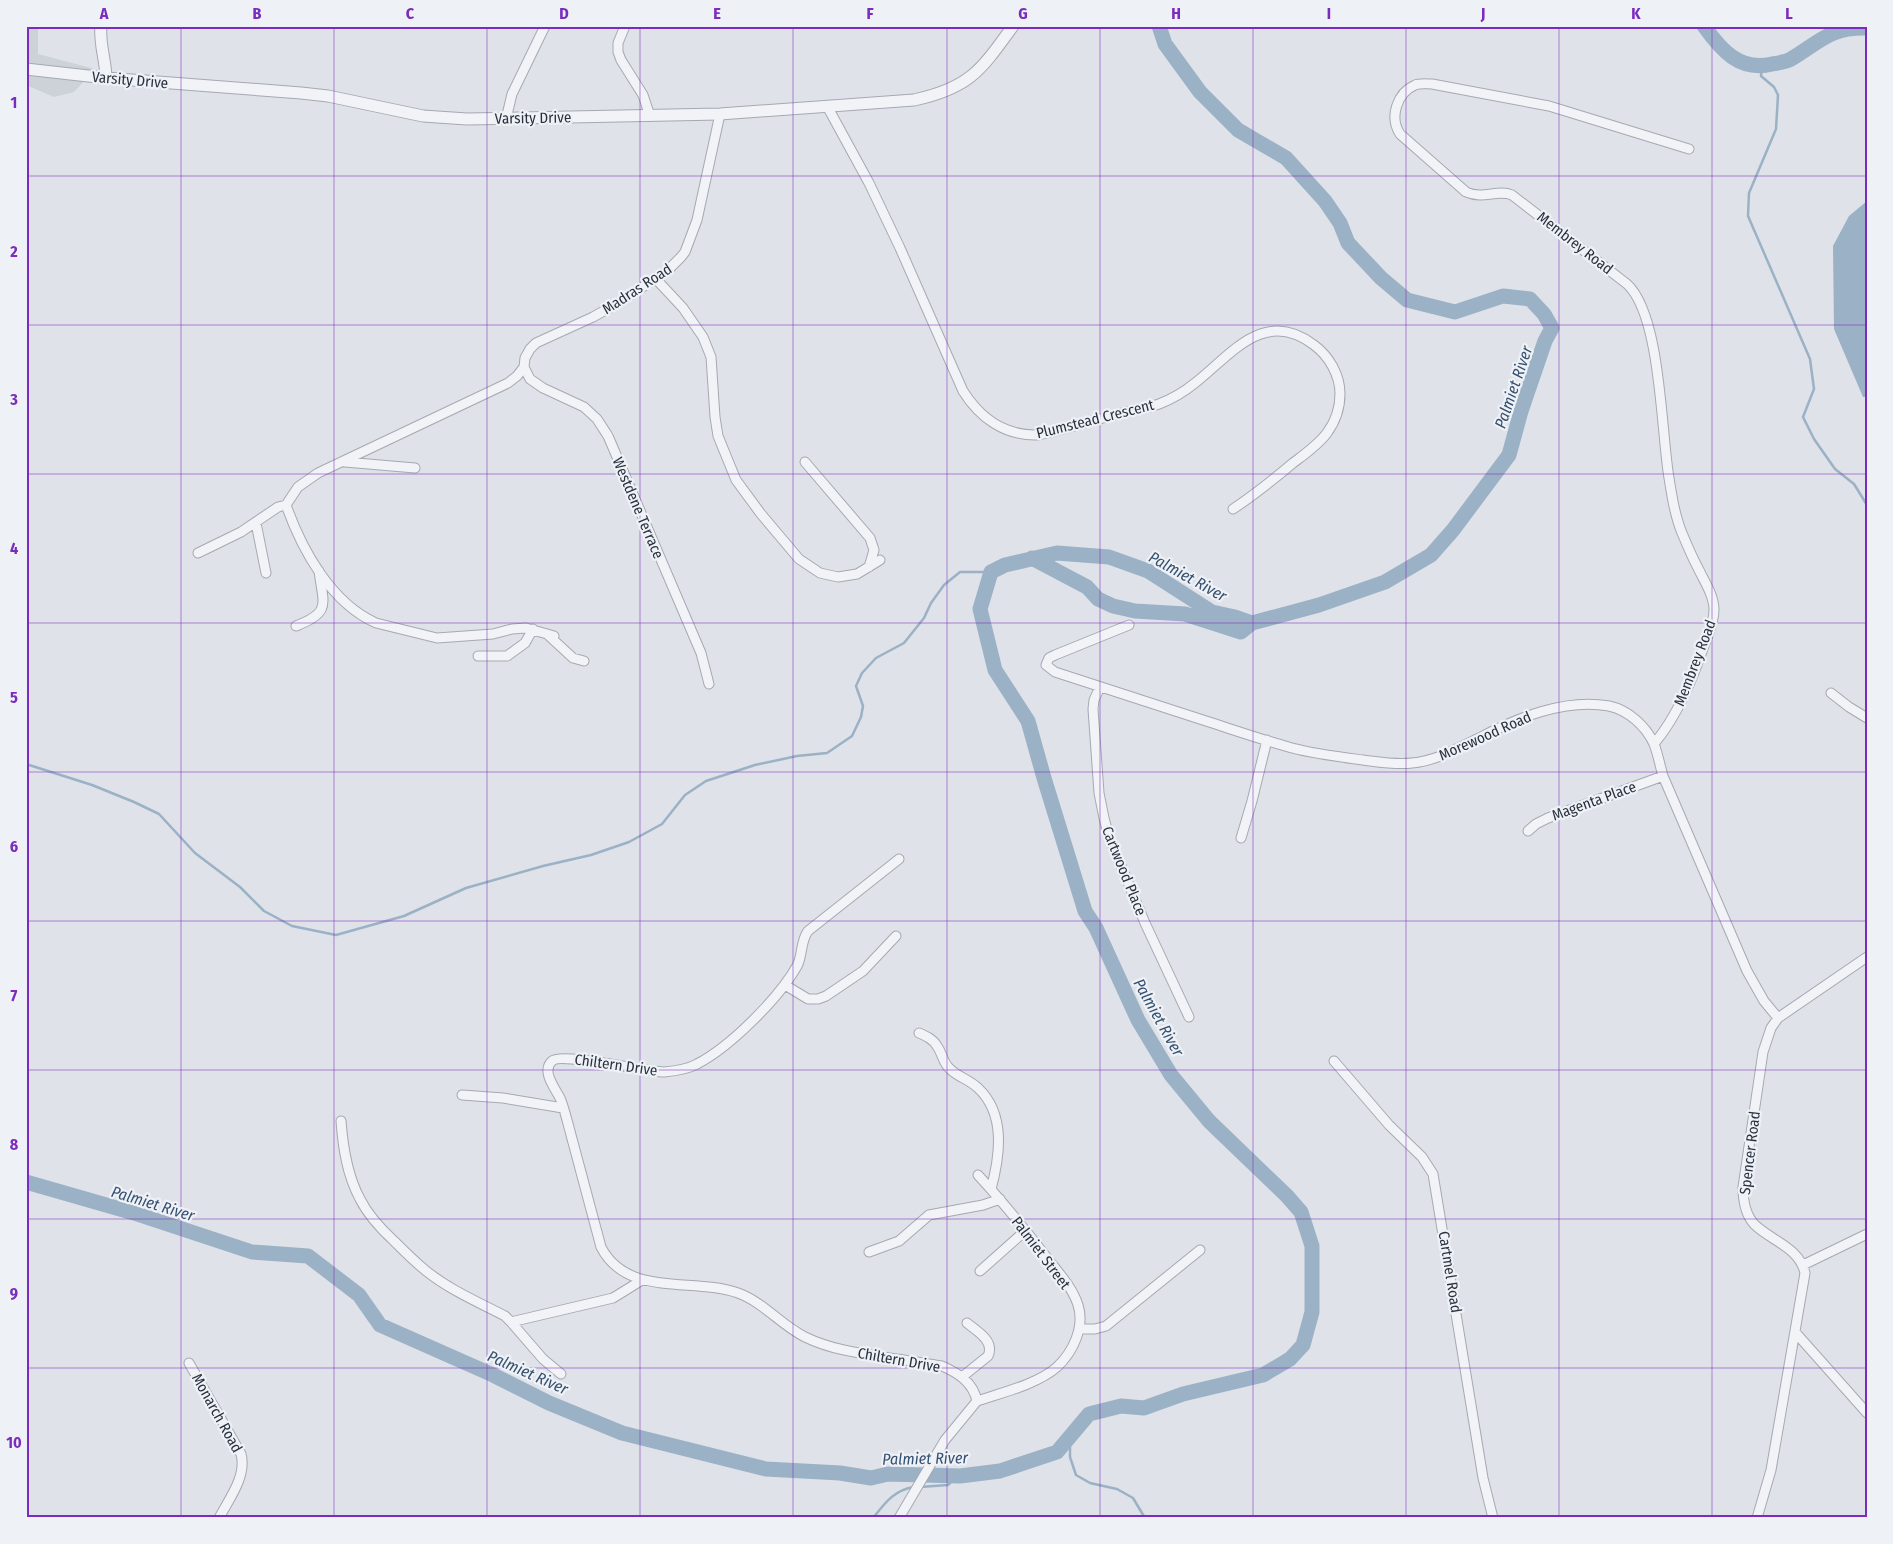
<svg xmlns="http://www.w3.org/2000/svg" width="1893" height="1544" font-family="'Fira Sans Condensed',sans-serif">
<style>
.built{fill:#cdd2d9}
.water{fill:#9bb1c6}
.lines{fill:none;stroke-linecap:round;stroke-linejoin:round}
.stream{stroke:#9bb1c6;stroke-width:2.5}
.river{stroke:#9bb1c6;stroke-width:15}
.minor-casing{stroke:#a5a9b2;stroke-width:11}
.tertiary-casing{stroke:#a5a9b2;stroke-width:13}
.minor{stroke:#f1f3f6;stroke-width:9}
.tertiary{stroke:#f1f3f6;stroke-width:11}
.grid{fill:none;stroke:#7b2cbf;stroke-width:1;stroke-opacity:0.55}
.labels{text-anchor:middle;stroke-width:4.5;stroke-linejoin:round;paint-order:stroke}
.street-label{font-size:15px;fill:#29313e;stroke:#eef1f5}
.water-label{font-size:16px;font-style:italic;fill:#355070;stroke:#eef1f5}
.neatline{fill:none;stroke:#7b2cbf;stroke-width:2}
.grid-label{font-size:16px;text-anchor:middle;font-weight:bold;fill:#7b2cbf}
</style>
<rect width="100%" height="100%" fill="#dfe2e8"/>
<path class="built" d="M 26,26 L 38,26 L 38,54 L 95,69 L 74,92 L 54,97 L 26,85 Z"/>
<path class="water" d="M 1867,201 L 1867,397 L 1863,397 L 1834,329 L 1833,246 L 1849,216 Z"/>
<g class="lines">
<path class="stream" d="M 1762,67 L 1761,76 L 1774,87 L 1778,95 L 1776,129 L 1749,193 L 1748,216 L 1810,359 L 1814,389 L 1803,417 L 1814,439 L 1835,469 L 1854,484 L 1867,505
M 26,764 L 92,785 L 134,802 L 159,814 L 195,853 L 240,887 L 264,911 L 292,926 L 336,935 L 404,916 L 466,888 L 543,866 L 591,855 L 629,842 L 662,824 L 685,795 L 706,781 L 755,765 L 797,756 L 827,753 L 852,736 L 861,717 L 863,706 L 856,686 L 862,673 L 876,658 L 904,643 L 924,618 L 931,603 L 944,585 L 960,572 L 991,572
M 1070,1437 L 1070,1457 L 1076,1475 L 1090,1483 L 1117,1489 L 1133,1498 L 1145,1518
M 920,1487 L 948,1485 L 957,1476
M 873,1518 C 885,1503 894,1490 914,1487"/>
<path class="river" d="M 1704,26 C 1721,50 1740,72 1772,64 C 1778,63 1786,62 1791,59 C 1820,42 1829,27 1867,28
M 1032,558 L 1087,587 L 1098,599 L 1113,606 L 1135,611 L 1185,614 L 1241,632 L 1252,623
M 26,1182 L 134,1213 L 252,1252 L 308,1256 L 359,1295 L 380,1325 L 493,1375 L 549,1403 L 622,1433 L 766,1469 L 840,1473 L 871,1478 L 888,1474 L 960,1476 L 1000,1471 L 1057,1452 L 1089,1414 L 1121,1406 L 1144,1408 L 1183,1394 L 1263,1375 L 1290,1359 L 1303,1345 L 1312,1312 L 1312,1246 L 1301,1212 L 1287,1196 L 1209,1121 L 1171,1075 L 1138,1020 L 1096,928 L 1085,911 L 1044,778 L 1028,721 L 995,670 L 980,609 L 991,572 L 1005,565 L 1057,553 L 1109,557 L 1148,571 L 1212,612 L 1235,617 L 1252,623 L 1319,605 L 1385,582 L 1431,555 L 1453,530 L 1509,455 L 1521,411 L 1545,341 L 1552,328 L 1544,314 L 1530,299 L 1503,296 L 1455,312 L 1407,300 L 1381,278 L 1348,243 L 1340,223 L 1325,201 L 1286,158 L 1238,130 L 1200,92 L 1165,44 L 1159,26"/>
<g class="minor-casing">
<path id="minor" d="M 625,26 L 618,43 L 618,52 L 621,60 L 643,95 L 650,116
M 827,106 L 869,183 L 900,248 L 963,391 C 980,418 1005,436 1038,435 C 1067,429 1094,420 1122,413 C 1134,410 1147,408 1159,404 C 1172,399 1184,392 1195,383 C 1231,355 1264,307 1314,345 C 1329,356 1340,375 1340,394 C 1340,408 1335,422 1327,433 C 1318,445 1305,454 1293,463 C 1274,479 1254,495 1233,509
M 506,119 L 512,94 L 545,26
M 655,278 L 683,308 L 703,337 L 711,357 L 715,417 L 718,436 L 736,480 L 761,514 L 799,559 L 820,573 L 838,577 L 857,574 L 880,560
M 345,462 L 415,468
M 805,462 L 870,538 L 874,550 L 869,567
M 286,505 C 302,550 331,603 376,623 L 437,638 L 493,634 L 512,629 L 526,628 L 554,636
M 256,523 L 266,573
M 198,553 L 241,532 L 278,507 L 286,505 L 298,487 L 318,473 L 508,383 L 517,376 L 524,367
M 1129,625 L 1055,655 L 1049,658 L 1046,665 L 1055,672 C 1105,688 1155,704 1206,721 C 1234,730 1263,740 1292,748 C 1315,754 1340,757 1363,760 C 1379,762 1396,765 1412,763 C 1436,761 1458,748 1479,738 C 1517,718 1565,698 1609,706 C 1628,710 1646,726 1654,744 C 1658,754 1660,766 1663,776 L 1747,971 L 1764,1001 L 1778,1018
M 296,626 C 332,612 323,604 319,571
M 547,634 L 573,658 L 584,661
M 478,656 L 507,656 L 525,643 L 533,629
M 709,684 L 701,653 L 608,436 L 597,419 L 584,407 L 543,388 L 530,379 L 524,367 L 525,358 L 530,349 L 536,343 L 593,317 L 618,303 L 667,271 L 681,257 L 685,252 L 697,220 L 720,114
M 1100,687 L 1094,700 L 1093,709 L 1099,793 L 1104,818 L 1109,837 L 1145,923 L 1189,1017
M 1831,693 L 1849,707 L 1867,718
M 1654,744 C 1678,715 1693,678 1705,643 C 1709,632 1714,622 1714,610 C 1714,595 1704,581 1698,568 C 1692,557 1687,545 1682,533 C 1675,516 1672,497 1669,478 C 1661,431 1661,315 1627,284 L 1512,195 C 1497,189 1484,200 1466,192 L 1400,134 C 1389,117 1397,93 1415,85 C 1420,83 1426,84 1432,84 L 1549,106 L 1689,149
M 1528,831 L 1536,824 L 1548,818 L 1663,776
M 1241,838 L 1252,801 L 1267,740
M 899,859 L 808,931 C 800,942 803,955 797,966 C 779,998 730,1047 697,1064 C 688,1069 675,1071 664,1072 C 646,1072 561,1052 552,1061 C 541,1071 555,1088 560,1098 C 563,1105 565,1113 567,1120 L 601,1247 C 627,1298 693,1277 738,1293 C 763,1302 781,1325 805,1337 C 834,1351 865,1354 897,1359 C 912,1361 927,1364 942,1366 C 958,1373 973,1382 977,1401
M 785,985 L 808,999 L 818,999 L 826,996 L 863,971 L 896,936
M 919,1033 C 926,1036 933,1039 937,1046 C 943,1054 942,1062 950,1069 C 958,1077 970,1080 978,1088 C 1006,1114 1000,1156 991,1189
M 1334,1061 L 1389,1125 L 1422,1157 L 1433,1174 L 1483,1478 L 1493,1518
M 462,1095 L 503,1098 L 563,1108
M 341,1121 C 343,1148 347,1175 360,1199 C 368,1215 381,1229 394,1241 C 404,1251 414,1261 425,1270 C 448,1289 478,1302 505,1316 L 511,1322 L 613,1298 L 642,1280
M 869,1252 L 899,1241 L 929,1215 L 983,1205 L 1000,1199
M 1803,1265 L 1867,1234
M 980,1271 L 1025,1231
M 511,1322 L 543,1359 L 561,1374
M 1079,1329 L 1095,1329 L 1106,1326 L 1200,1250
M 1795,1332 L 1867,1413
M 189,1363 L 241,1454 C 247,1476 229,1499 219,1518
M 962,1377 L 988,1356 C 995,1341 977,1331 967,1323
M 977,1401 C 1001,1393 1038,1384 1057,1367 C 1073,1352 1085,1327 1078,1305 C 1072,1286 1056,1270 1044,1254 C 1023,1227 1002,1201 978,1175
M 899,1518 L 945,1440 L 977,1401
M 1757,1518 L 1771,1470 L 1805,1273 C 1799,1247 1771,1241 1754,1224 C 1745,1214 1743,1200 1743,1187 L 1763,1052 L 1771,1028 L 1778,1018 L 1867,957"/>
</g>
<g class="tertiary-casing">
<path id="tertiary" d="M 101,26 C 99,44 106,61 106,78
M 26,69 L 106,78 L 301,93 L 328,96 L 423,116 L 467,119 L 720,114 L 914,100 C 970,88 981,70 1013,26"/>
</g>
<use href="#minor" class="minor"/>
<use href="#tertiary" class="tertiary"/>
</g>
<path class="grid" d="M 181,26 L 181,1518M 334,26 L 334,1518M 487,26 L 487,1518M 640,26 L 640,1518M 793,26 L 793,1518M 947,26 L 947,1518M 1100,26 L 1100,1518M 1253,26 L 1253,1518M 1406,26 L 1406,1518M 1559,26 L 1559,1518M 1712,26 L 1712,1518M 26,176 L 1867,176M 26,325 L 1867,325M 26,474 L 1867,474M 26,623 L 1867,623M 26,772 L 1867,772M 26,921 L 1867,921M 26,1070 L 1867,1070M 26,1219 L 1867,1219M 26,1368 L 1867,1368"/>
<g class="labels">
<g class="street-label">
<text transform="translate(130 80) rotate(5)" y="5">Varsity Drive</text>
<text transform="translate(533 118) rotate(-1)" y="5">Varsity Drive</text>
<text transform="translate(1575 243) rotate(38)" y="5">Membrey Road</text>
<text transform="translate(637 289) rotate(-33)" y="5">Madras Road</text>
<text transform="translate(1095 419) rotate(-14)" y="5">Plumstead Crescent</text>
<text transform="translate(638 508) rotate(67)" y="5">Westdene Terrace</text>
<text transform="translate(1695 663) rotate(-69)" y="5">Membrey Road</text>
<text transform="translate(1485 736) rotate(-24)" y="5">Morewood Road</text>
<text transform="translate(1594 801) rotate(-20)" y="5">Magenta Place</text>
<text transform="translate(1124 871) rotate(68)" y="5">Cartwood Place</text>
<text transform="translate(616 1065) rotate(8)" y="5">Chiltern Drive</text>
<text transform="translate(1750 1153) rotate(-83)" y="5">Spencer Road</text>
<text transform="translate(1041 1253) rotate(53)" y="5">Palmiet Street</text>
<text transform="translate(1450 1272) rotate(81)" y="5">Cartmel Road</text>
<text transform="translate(899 1360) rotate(10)" y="5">Chiltern Drive</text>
<text transform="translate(217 1413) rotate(61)" y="5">Monarch Road</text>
</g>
<g class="water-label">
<text transform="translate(1513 387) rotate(-71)" y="6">Palmiet River</text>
<text transform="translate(1188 576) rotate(29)" y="6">Palmiet River</text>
<text transform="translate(1159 1017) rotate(61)" y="6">Palmiet River</text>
<text transform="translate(153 1203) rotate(17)" y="6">Palmiet River</text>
<text transform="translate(528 1372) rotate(24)" y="6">Palmiet River</text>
<text transform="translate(925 1458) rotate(-1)" y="6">Palmiet River</text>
</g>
</g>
<rect width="1893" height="1544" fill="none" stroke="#eef1f5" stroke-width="55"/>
<rect x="28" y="28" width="1838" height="1488" class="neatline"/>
<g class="grid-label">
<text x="104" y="19">A</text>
<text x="257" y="19">B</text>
<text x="410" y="19">C</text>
<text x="564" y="19">D</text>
<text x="717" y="19">E</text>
<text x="870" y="19">F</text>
<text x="1023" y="19">G</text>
<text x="1176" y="19">H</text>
<text x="1329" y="19">I</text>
<text x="1483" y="19">J</text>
<text x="1636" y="19">K</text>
<text x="1789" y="19">L</text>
<text x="14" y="108">1</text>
<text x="14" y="257">2</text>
<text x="14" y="405">3</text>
<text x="14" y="554">4</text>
<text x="14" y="703">5</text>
<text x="14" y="852">6</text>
<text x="14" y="1001">7</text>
<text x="14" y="1150">8</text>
<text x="14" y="1299">9</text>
<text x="14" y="1448">10</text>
</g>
</svg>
